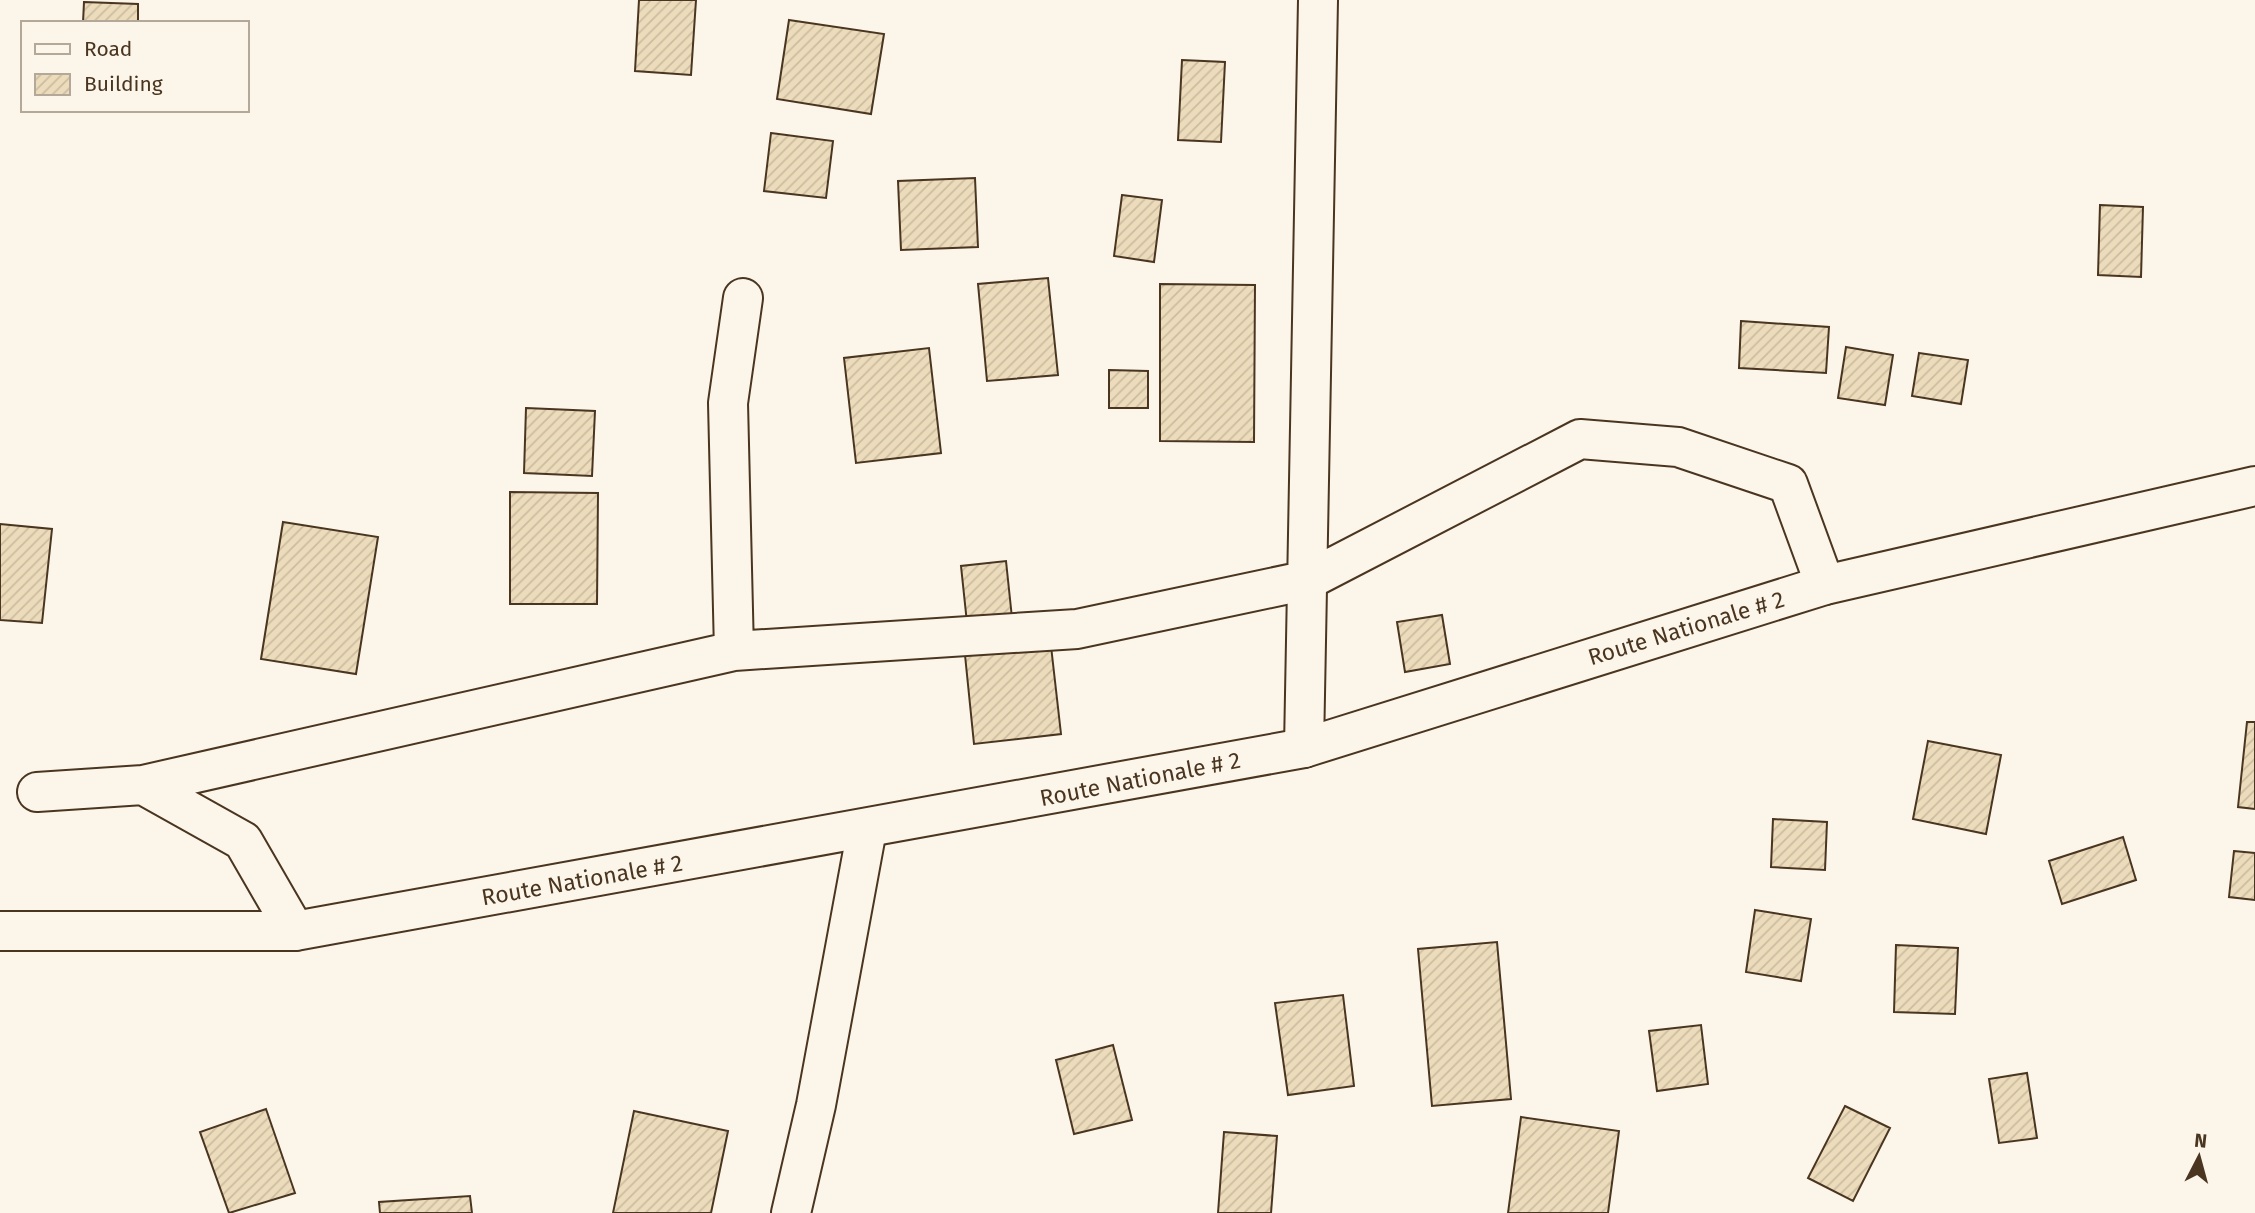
<svg xmlns="http://www.w3.org/2000/svg" width="2255" height="1213" font-family="'Fira Sans',sans-serif">
<style>
.building{fill:url(#building-hatch);stroke:#4a3520;stroke-width:2}
.lines{fill:none;stroke-linecap:round;stroke-linejoin:round}
.minor-casing{stroke:#4a3520;stroke-width:42}
.primary-casing{stroke:#4a3520;stroke-width:42}
.minor{stroke:#fbf6e9;stroke-width:38}
.primary{stroke:#fbf6e9;stroke-width:38}
.labels{text-anchor:middle;stroke-width:5;stroke-linejoin:round;paint-order:stroke}
.street-label{font-size:23px;fill:#4a3520;stroke:#fbf6e9}
</style>
<defs>
<pattern id="building-hatch" width="6" height="6" patternUnits="userSpaceOnUse" patternTransform="scale(1.75)"><rect width="6" height="6" fill="#ecdcbc"/><path d="M-1 1l2-2M0 6l6-6M5 7l2-2" fill="none" stroke="#ccbda1"/></pattern>
</defs>
<rect width="100%" height="100%" fill="#fbf6e9"/>
<path class="building" d="M 639,0 L 696,0 L 691,75 L 635,71 Z
M 84,2 L 138,4 L 138,23 L 83,23 Z
M 789,20 L 884,34 L 871,114 L 777,99 Z
M 1182,60 L 1225,62 L 1221,142 L 1178,140 Z
M 771,133 L 833,141 L 826,198 L 764,191 Z
M 975,178 L 978,247 L 901,250 L 898,181 Z
M 1122,195 L 1162,200 L 1154,262 L 1114,256 Z
M 2100,205 L 2143,207 L 2141,277 L 2098,275 Z
M 1048,278 L 1058,375 L 987,381 L 978,284 Z
M 1160,284 L 1255,285 L 1254,442 L 1160,441 Z
M 1741,321 L 1829,327 L 1826,373 L 1739,368 Z
M 1846,347 L 1893,355 L 1885,405 L 1838,398 Z
M 929,348 L 941,453 L 856,463 L 844,358 Z
M 1919,353 L 1968,360 L 1961,404 L 1912,396 Z
M 1109,370 L 1148,371 L 1148,408 L 1109,408 Z
M 526,408 L 595,411 L 592,476 L 524,473 Z
M 510,492 L 598,493 L 597,604 L 510,604 Z
M 283,522 L 378,537 L 356,674 L 261,659 Z
M 0,524 L 52,529 L 42,623 L 0,620 Z
M 1006,561 L 1012,618 L 967,623 L 961,566 Z
M 1442,615 L 1450,664 L 1405,672 L 1397,622 Z
M 1051,646 L 1061,734 L 974,744 L 965,655 Z
M 2247,722 L 2255,722 L 2255,809 L 2238,807 Z
M 1928,741 L 2001,755 L 1986,834 L 1913,819 Z
M 1773,819 L 1827,822 L 1825,870 L 1771,867 Z
M 2123,837 L 2136,880 L 2062,904 L 2049,861 Z
M 2234,851 L 2255,853 L 2255,900 L 2229,897 Z
M 1755,910 L 1811,919 L 1801,981 L 1746,972 Z
M 1497,942 L 1511,1099 L 1432,1106 L 1418,949 Z
M 1896,945 L 1958,948 L 1955,1014 L 1894,1012 Z
M 1343,995 L 1354,1086 L 1288,1095 L 1275,1003 Z
M 1701,1025 L 1708,1084 L 1657,1091 L 1649,1031 Z
M 1113,1045 L 1132,1120 L 1074,1134 L 1056,1060 Z
M 2027,1073 L 2037,1138 L 1999,1143 L 1989,1079 Z
M 1845,1106 L 1890,1128 L 1853,1201 L 1808,1178 Z
M 266,1109 L 295,1193 L 229,1213 L 200,1132 Z
M 634,1111 L 728,1131 L 711,1213 L 613,1213 Z
M 1521,1117 L 1619,1131 L 1608,1213 L 1508,1213 Z
M 1224,1132 L 1277,1136 L 1271,1213 L 1218,1213 Z
M 470,1196 L 472,1213 L 380,1213 L 379,1202 Z"/>
<g class="lines">
<g class="minor-casing">
<path id="minor" d="M 734,651 L 728,403 L 743,298
M 1304,748 L 1318,0
M 143,785 L 734,651 L 1077,629 L 1308,580 L 1580,439 L 1678,447 L 1788,484 L 1825,585
M 37,792 L 143,785 L 243,841 L 295,931
M 791,1213 L 816,1105 L 867,829"/>
</g>
<g class="primary-casing">
<path id="primary" d="M 0,931 L 295,931 L 1304,748 L 1825,585 L 2255,486"/>
</g>
<use href="#minor" class="minor"/>
<use href="#primary" class="primary"/>
</g>
<g class="labels">
<g class="street-label">
<text transform="translate(1686 628) rotate(-17)" y="8">Route Nationale # 2</text>
<text transform="translate(1140 779) rotate(-11)" y="8">Route Nationale # 2</text>
<text transform="translate(582 880) rotate(-10)" y="8">Route Nationale # 2</text>
</g>
</g>
<rect x="21" y="21" width="228" height="91" fill="#fbf6e9" stroke="#b4a999" stroke-width="2"/>
<rect x="35" y="44" width="35" height="10" fill="#fbf6e9" stroke="#b4a999" stroke-width="2"/>
<text x="84" y="56" font-size="21" fill="#4a3520">Road</text>
<rect x="35" y="74" width="35" height="21" fill="url(#building-hatch)" stroke="#b4a999" stroke-width="2"/>
<text x="84" y="91" font-size="21" fill="#4a3520">Building</text>
<g transform="translate(2199 1157) rotate(6)" stroke="#fbf6e9" stroke-width="5" paint-order="stroke">
<path d="M0-5L12 26L0 18L-12 26Z" fill="#4a3520"/>
<text y="-10" font-size="19" font-weight="bold" text-anchor="middle" fill="#4a3520">N</text>
</g>
</svg>
